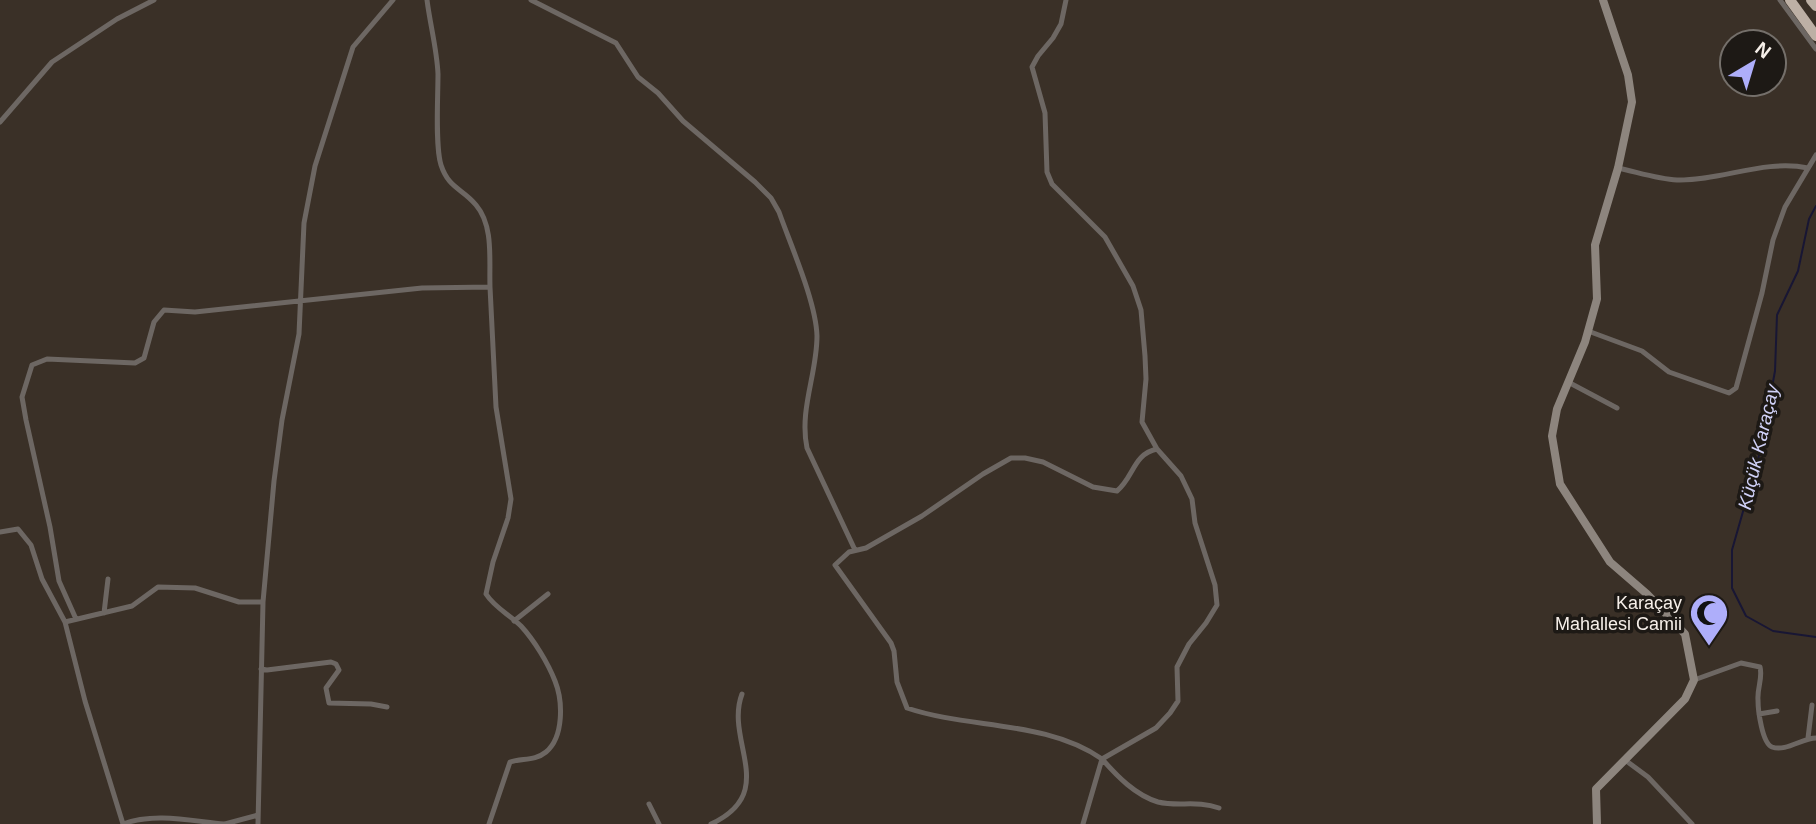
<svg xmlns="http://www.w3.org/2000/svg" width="1816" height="824" font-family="Arial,sans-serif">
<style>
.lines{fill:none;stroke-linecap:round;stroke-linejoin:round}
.stream{stroke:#181634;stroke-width:2}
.street{stroke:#6d6763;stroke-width:5}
.secondary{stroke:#8d857e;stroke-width:8}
.highway{stroke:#bdb0a5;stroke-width:10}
.labels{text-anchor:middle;stroke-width:7;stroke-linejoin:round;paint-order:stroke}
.poi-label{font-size:18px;fill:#f6efe9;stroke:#1d1915;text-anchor:end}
.water-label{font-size:19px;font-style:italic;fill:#d0d1f7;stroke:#1d1915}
</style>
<rect width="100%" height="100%" fill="#3a3027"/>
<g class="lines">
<path class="stream" d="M 1816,206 L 1809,219 L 1798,271 L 1777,315 L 1775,371 L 1760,452 L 1732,550 L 1732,588 L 1746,616 L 1773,631 L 1816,637"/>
<path class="street" d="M 427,0 C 430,24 437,50 438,74 C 438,97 435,146 441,165 C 449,189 462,188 476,205 C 494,226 489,261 490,287
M 531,0 L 616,43 L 638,77 L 658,93 L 683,121 L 755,182 L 771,198 L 779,212 C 791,246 816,302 817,336 C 817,374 799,410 807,448 L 855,550
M 1066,0 L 1061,24 L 1053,38 L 1038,56 L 1032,67 L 1045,113 L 1047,172 L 1052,184 L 1105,237 L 1133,286 L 1141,310 L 1145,356 L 1146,379 L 1142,422 L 1157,449 L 1181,476 L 1192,499 L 1195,523 L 1215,585 L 1217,605 L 1206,623 L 1189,644 L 1177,667 L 1178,701 L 1170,713 L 1156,728 L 1102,759 C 1117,776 1135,795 1158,802 C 1178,807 1197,800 1219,808
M 1780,0 L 1816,49
M 0,122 L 52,62 L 117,19 L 154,0
M 1618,168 C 1637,172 1658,179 1677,180 C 1721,181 1764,159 1808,168
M 1588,331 L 1642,351 L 1669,372 L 1729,393 L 1736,388 L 1762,293 L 1773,240 L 1785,207 L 1816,155
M 1568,382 L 1617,408
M 0,532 L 18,529 L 31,545 L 42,579 L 65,622 L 132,606 L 158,587 L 195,588 L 239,602 L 263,602
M 104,613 L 108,579
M 76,619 L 59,581 L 50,527 L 26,420 L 22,397 L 32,365 L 47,359 L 135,363 L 144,358 L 154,322 L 164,310 L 195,312 L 422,288 L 490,287 L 496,407 L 511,499 L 508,518 L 493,562 L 486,594 C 495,608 509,614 521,626 C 534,640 548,663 555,681 C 563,701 564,737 546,752 C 535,761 522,758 510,762 L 489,824
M 514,621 L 548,594
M 65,622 L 85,701 L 123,824
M 261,669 L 267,670 L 331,662 L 336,664 L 339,670 L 326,688 L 329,703 L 371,704 L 387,707
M 1694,680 L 1741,663 L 1760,667 C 1763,678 1757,688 1758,700 C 1758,710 1762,743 1772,747 C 1786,752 1802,738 1816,738
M 1759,714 L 1777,711
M 1808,738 L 1812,705
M 1625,760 L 1648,777 L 1692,824
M 649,804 L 659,824
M 123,824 C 154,812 192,821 224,824
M 225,824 L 258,815
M 258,824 L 263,602 L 274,481 L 282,420 L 299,334 L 304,223 L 315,166 L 353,47 L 393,0
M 711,824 C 780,792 724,741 742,694
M 1083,824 L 1102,759 C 1046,720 969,729 907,708 L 897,682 L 894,651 L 891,643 L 835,565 L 849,552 L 866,548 L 922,516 L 983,474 L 1011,458 L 1025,458 L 1043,462 L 1093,487 L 1117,491 C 1134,477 1133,454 1157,449"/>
<path class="secondary" d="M 1597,824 L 1596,789 L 1685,699 L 1694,680 L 1685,634 L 1647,594 L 1610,562 L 1560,484 L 1552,436 L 1557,409 L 1585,342 L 1597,299 L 1595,245 L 1618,168 L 1632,102 L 1628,75 L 1603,0"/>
<path class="highway" d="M 1790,0 L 1816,36
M 1811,0 L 1816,6"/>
</g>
<defs>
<g id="mosque-pin" transform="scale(2.0125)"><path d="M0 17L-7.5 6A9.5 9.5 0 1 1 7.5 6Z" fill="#aeaefa" stroke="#1d1915"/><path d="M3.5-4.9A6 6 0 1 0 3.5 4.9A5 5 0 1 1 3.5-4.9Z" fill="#111"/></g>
</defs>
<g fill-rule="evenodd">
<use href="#mosque-pin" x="1709" y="613"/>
</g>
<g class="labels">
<g class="poi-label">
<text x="1682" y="609">Karaçay<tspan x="1682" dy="21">Mahallesi Camii</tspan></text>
</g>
<g class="water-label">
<text transform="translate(1758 447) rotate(-77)" y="7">Küçük Karaçay</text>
</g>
</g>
<g transform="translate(1753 63) rotate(38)"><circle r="33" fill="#1d1915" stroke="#746f6a" stroke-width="2"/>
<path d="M0-5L12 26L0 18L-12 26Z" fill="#aeaefa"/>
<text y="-10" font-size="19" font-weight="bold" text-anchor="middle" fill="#f6efe9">N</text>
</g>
</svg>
